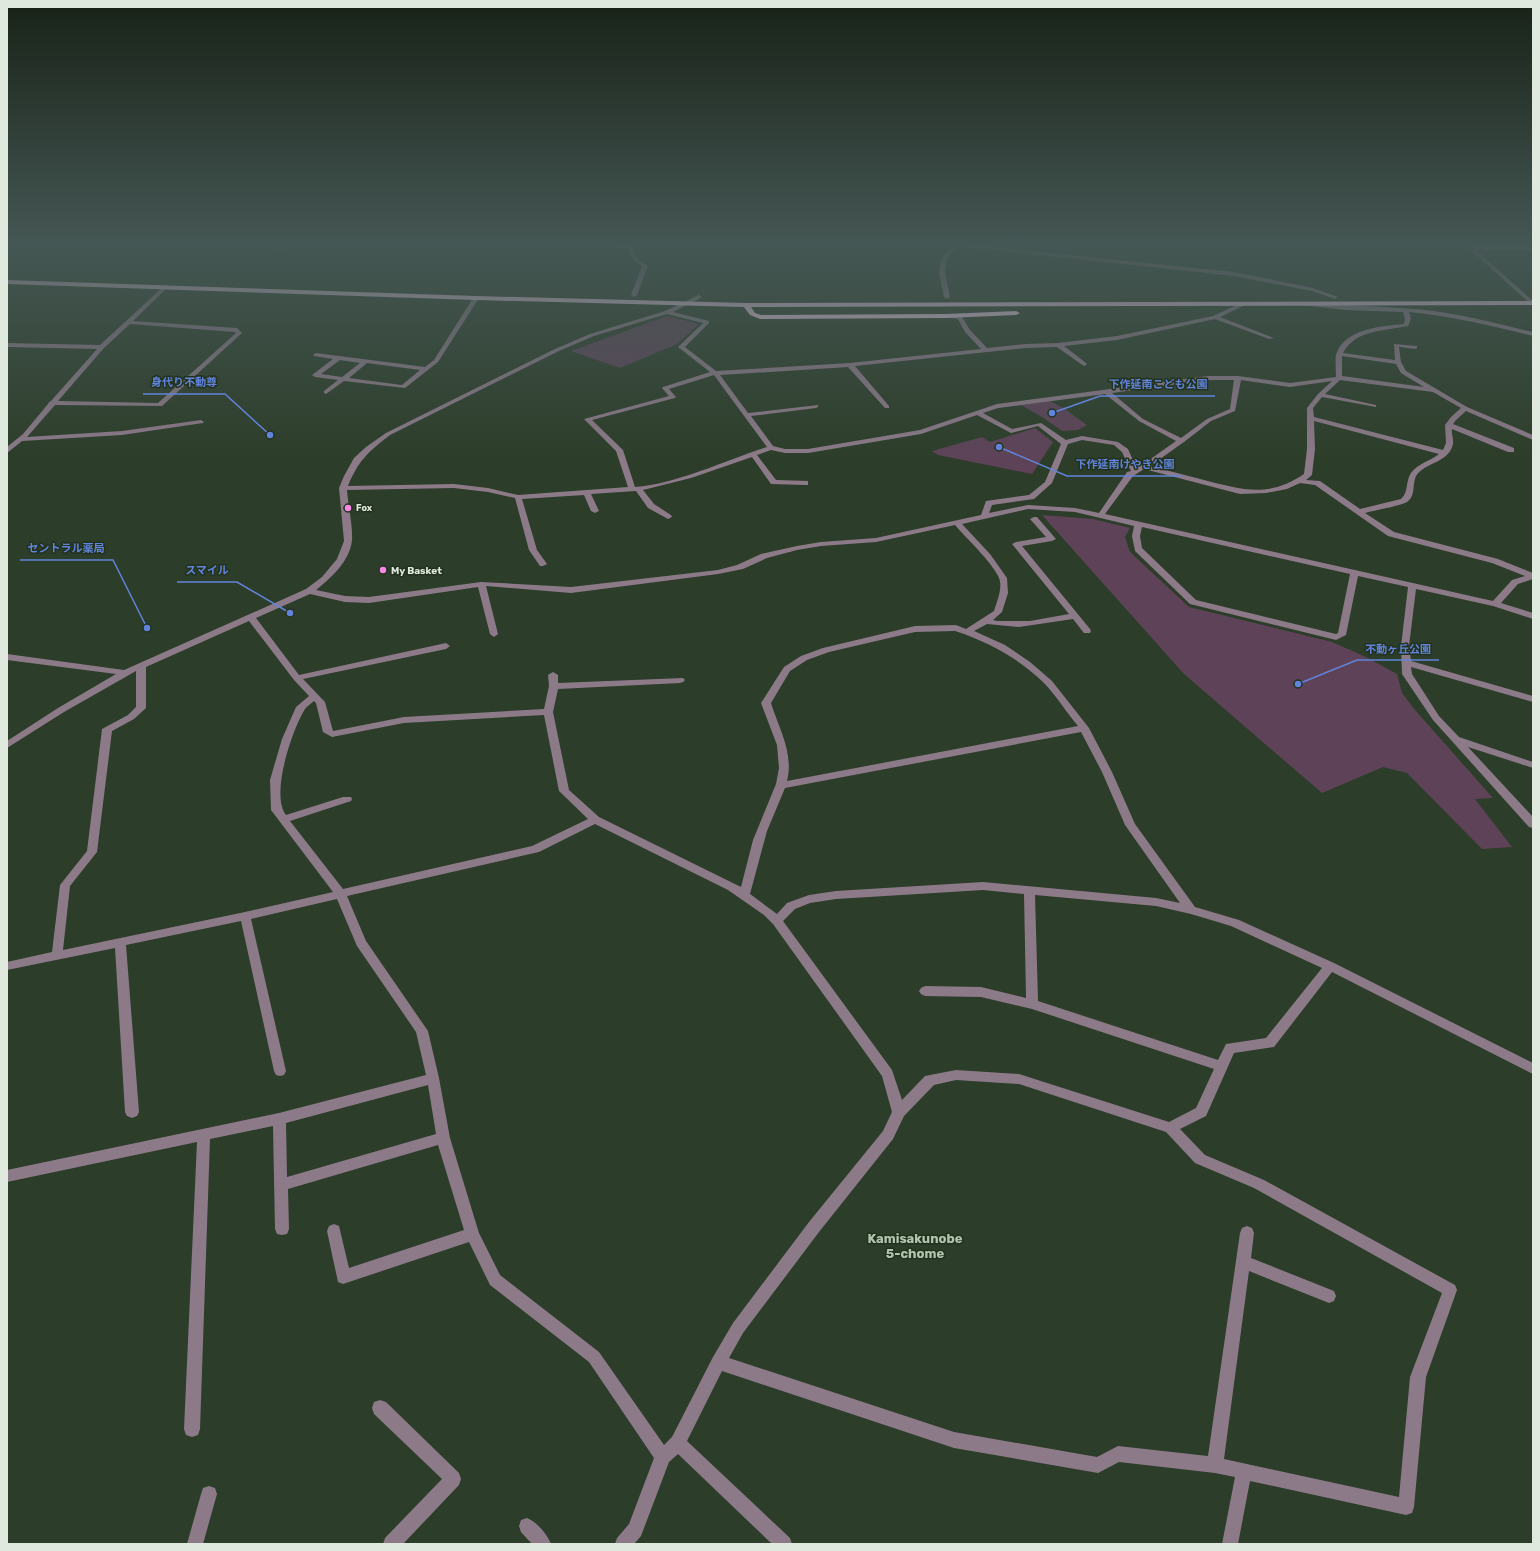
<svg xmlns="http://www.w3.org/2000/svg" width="1540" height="1551" font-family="Rubik,'Noto Sans JP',sans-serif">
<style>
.green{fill:#5e4358}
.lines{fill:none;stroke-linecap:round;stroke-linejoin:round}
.minor{fill:#8d7a89;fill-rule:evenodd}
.highway{fill:#ffd8f6;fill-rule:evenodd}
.poi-dot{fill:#fb87e6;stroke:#22321f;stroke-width:1.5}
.labels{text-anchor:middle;stroke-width:3;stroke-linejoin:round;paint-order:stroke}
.far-poi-label{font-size:9px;font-weight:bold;fill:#dfe9dd;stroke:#22321f;text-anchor:start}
.poi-label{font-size:10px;font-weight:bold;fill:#dfe9dd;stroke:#22321f;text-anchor:start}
.near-neighbourhood-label{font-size:13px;font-weight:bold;fill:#b1c5ad;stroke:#22321f}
.leader{fill:none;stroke:#6184da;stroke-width:1.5}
.callout-dot{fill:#6184da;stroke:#22321f;stroke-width:1.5}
.callout-label{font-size:11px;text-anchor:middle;font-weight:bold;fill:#6184da;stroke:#22321f;stroke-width:3;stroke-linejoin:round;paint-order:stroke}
</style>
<rect width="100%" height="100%" fill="#2c3d29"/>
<path class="green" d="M 100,244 L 299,244 L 286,250 L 241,246 L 190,244 Z
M 667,316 L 696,323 L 698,325 L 677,344 L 620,368 L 571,351 Z
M 1050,401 L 1065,409 L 1087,425 L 1078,430 L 1062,431 L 1042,417 L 1021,405 Z
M 1035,428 L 1053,442 L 1032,474 L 938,455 L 932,451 L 982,437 L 990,442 Z
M 1042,515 L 1093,519 L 1130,528 L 1125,537 L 1130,552 L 1189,607 L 1332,642 L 1364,656 L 1397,674 L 1402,693 L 1415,710 L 1493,798 L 1475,799 L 1512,847 L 1482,849 L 1407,773 L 1383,767 L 1322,793 L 1184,674 Z"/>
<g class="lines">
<path class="minor" d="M 551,244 L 632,246 L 637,258 L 648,266 L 637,295 L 634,297 L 631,295 L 642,266 L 633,260 L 628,248 L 554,246 Z
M 951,244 L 963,244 L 1234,272 L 1313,288 L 1338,297 L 1335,299 L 1312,291 L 1234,276 L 957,246 L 947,259 L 945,272 L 950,297 L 947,299 L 944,297 L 939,272 L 941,259 L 952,245 Z
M 1293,244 L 1349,244 L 1346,246 L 1296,246 Z
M 1464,244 L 1470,244 L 1473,246 L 1533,246 L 1533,250 L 1476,250 L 1533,301 L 1533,306 Z
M 164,286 L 167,288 L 166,289 L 133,321 L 237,328 L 242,333 L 162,406 L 55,405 L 27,437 L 122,431 L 201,420 L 204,422 L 203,423 L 122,435 L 22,441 L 7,453 L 7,447 L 23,434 L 48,404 L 49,402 L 51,401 L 97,349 L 7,347 L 7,343 L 100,345 ZM 130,324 L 235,332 L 236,333 L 158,403 L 58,401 L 104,348 Z
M 699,295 L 702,297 L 701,298 L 673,312 L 709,321 L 709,323 L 685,347 L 716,371 L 850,363 L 981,349 L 965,332 L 958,319 L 944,317 L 944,315 L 946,314 L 962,317 L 970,330 L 987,348 L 1025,344 L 1058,343 L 1117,336 L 1213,316 L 1243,302 L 1245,303 L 1245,305 L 1220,317 L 1274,338 L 1269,339 L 1215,319 L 1117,340 L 1064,346 L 1086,363 L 1087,364 L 1084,366 L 1057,347 L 1025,348 L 855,366 L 889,406 L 889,408 L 885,408 L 848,367 L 720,375 L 748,413 L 818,405 L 818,407 L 816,408 L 751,416 L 773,446 L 785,449 L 808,449 L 920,430 L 997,404 L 1208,376 L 1238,376 L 1290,383 L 1336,377 C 1336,370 1335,361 1336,355 C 1343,329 1382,326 1404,324 L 1405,319 L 1403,312 L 1345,310 L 1302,305 L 1302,303 L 1304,302 C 1345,306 1385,306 1426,310 C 1462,314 1498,324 1533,332 L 1533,336 C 1492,326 1451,316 1409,312 L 1411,319 L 1408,326 C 1385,331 1356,329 1343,353 L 1395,360 L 1394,344 L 1417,346 L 1417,348 L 1415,349 L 1399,347 L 1401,362 L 1406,371 L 1467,407 L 1533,435 L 1533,440 L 1466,411 L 1456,420 L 1453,424 L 1514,448 L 1514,452 L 1508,452 L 1452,429 C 1451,434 1454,439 1453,444 C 1449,463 1425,462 1416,476 C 1412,485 1416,496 1407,502 C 1401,506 1375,510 1365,513 L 1394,532 L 1498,559 L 1533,573 L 1533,579 L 1518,584 L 1501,603 L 1533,613 L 1533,619 L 1493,606 L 1416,589 L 1409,646 L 1411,661 L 1533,696 L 1533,702 L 1411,667 L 1412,674 L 1439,716 L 1459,737 L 1533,762 L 1533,768 L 1468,747 L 1533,817 L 1533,828 L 1529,827 L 1433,720 L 1402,674 L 1401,646 L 1408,587 L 1358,576 L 1346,635 L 1336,640 L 1190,604 L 1135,551 L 1132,536 L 1134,526 L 1075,512 L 1028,509 L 962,524 L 990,554 L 1007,578 L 1008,593 L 1002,612 L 993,620 L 997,621 L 1030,621 L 1069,614 L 1012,544 L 1016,542 L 1046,537 L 1030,519 L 1034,517 L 1037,517 L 1056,539 L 1052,541 L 1022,546 L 1090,629 L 1091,631 L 1090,633 L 1084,633 L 1073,619 L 1019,627 L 987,624 L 974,631 L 1005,645 L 1030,662 L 1052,681 L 1089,728 L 1112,772 L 1135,824 L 1195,907 L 1239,920 L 1334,963 L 1533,1063 L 1533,1074 L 1332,972 L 1274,1047 L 1234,1053 L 1206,1116 L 1180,1129 L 1205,1155 L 1264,1180 L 1455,1285 L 1457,1290 L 1426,1377 L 1414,1507 L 1412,1513 L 1406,1515 L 1250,1481 L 1238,1544 L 1222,1544 L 1235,1477 L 1215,1473 L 1119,1462 L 1098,1473 L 954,1448 L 722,1371 L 687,1441 L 790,1538 L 792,1544 L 772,1544 L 678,1454 L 669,1462 L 641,1536 L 634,1544 L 615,1544 L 617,1538 L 629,1524 L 654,1458 L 589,1362 L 490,1285 L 469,1242 L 343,1284 L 338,1282 L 327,1231 L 329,1226 L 334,1224 L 339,1226 L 349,1268 L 464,1230 L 438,1145 L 288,1189 L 289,1229 L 287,1234 L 282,1235 L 277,1234 L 275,1229 L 273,1126 L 210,1139 L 200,1429 L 198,1435 L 192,1437 L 186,1435 L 184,1429 L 197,1142 L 7,1182 L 7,1170 L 279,1113 L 426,1075 L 416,1032 L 357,946 L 337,899 L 251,919 L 286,1071 L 284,1075 L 280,1076 L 276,1075 L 274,1071 L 241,921 L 126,945 L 139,1112 L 137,1116 L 132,1118 L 127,1116 L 125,1112 L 115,948 L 7,970 L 7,962 L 52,952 L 60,885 L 87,851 L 102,729 L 128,715 L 136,707 L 136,671 L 64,712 L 7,748 L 7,741 L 58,708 L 116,674 L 7,660 L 7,654 L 124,670 L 306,589 L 322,577 L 337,559 L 344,541 L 339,488 L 344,476 L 354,458 L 366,447 L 386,433 L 555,349 L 590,334 L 665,311 ZM 667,314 L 703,323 L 678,347 L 710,372 L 663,387 L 662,388 L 669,396 L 584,419 L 616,451 L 628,487 L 518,495 L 488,488 L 454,484 L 348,486 C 358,461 369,451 390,435 L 559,351 L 594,336 ZM 1342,356 L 1396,364 L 1401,373 L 1424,387 L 1342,376 ZM 714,375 L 767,447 C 726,460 677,484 635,487 L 623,450 L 592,420 L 675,398 L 676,397 L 669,389 ZM 1208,380 L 1234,380 L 1230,409 L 1207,419 L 1181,438 L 1143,419 L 1112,393 ZM 1241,380 L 1290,387 L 1332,381 L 1318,394 L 1307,408 L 1307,449 L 1304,474 C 1268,498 1243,490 1204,480 C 1186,475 1168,471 1150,466 L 1184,442 L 1211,421 L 1235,411 ZM 1340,380 L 1433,392 L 1461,408 L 1451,417 L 1445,425 L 1446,443 L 1443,450 L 1314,417 L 1313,408 L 1322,397 L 1376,407 L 1376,405 L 1325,394 ZM 1105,394 L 1139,421 L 1176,441 L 1152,458 L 1136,467 L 1128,449 L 1118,442 L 1082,436 L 1066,440 L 1041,423 L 1012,429 L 983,413 L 998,408 ZM 977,415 L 1011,433 L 1038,426 L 1061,444 L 1045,482 L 1029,495 L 986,501 L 981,515 L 876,538 L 821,542 L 797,546 L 761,554 L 737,565 L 718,570 L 571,587 L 481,582 L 369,597 L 345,596 L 316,590 C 331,578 350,561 352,540 C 353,527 348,505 347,490 L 454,488 L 488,492 L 515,498 L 529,550 L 540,566 L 543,566 L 547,564 L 537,550 L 522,499 L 584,495 L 591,511 L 595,513 L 599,511 L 591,494 L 636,491 L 648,508 L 668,519 L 672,517 L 671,515 L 654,504 L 643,490 L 691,478 L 752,457 L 771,484 L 805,485 L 808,485 L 808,481 L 776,480 L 757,455 L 771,450 L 785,453 L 808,453 L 921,434 ZM 1314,421 L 1439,454 C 1430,461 1417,464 1411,473 C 1405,482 1409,492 1401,499 L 1360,509 L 1320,481 L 1306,480 L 1312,475 L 1315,449 ZM 1082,440 L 1114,445 L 1122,452 L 1131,471 L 1127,472 L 1099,513 L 1075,508 L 1028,505 L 989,513 L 992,505 L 1034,499 L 1052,483 L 1068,444 ZM 1144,469 L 1240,494 L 1266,493 L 1287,489 L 1300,483 L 1315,485 L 1388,536 L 1492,563 L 1525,576 L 1512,580 L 1493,601 L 1105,514 L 1133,476 ZM 955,525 C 966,538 993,563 999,578 C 1003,588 997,601 994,611 L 966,629 L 956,625 L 915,626 L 823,648 L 801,656 L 784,667 L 761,703 L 777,745 L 779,768 L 776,784 L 753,840 L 741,887 L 599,817 L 569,790 L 553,712 L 558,689 L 680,683 L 683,682 L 685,680 L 683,678 L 558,683 L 558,675 L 553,672 L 548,675 L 549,686 L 544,709 L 404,717 L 333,731 L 325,702 L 303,679 L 446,649 L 450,646 L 446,643 L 299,675 L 256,618 L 310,594 L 345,602 L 369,603 L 478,587 L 490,634 L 494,637 L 498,634 L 486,586 L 571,593 L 718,574 L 743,569 L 767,558 L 797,550 L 821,546 L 876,542 ZM 1142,527 L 1350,574 L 1338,633 L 1336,634 L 1196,600 L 1142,548 L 1140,536 ZM 249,621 L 294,680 L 309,696 L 296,707 L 282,739 L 270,780 L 271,810 L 333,892 L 245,912 L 63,950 L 70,886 L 97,852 L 112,731 L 134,719 L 146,708 L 146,667 ZM 955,631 C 989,642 1020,659 1045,684 C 1057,697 1067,713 1078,726 L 787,781 C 794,753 779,729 771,703 L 790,671 L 807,660 L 829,652 L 915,632 ZM 314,701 L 316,703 L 323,732 L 332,737 L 404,723 L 544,715 L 559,791 L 588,819 L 532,846 L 343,889 L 290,821 L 351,801 L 352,799 L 351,797 L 343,797 L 286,815 C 270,795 292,730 305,709 C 307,706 311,704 314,701 ZM 1081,732 L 1102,772 L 1125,825 L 1180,903 L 1156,898 L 983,882 L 836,891 L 809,895 L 787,903 L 777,914 L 750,894 L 767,831 L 785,788 ZM 595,824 L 728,890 L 764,915 L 773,924 L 882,1076 L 892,1112 L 883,1131 L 809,1222 L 733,1323 L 713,1357 L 672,1437 L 664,1445 L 599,1352 L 500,1275 L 479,1233 L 450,1138 L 439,1078 L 428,1031 L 366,941 L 347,896 L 539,852 ZM 983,890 L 1024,894 L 1026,998 L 981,987 L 925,986 L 921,988 L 919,991 L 921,994 L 925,996 L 981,997 L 1032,1009 L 1214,1069 L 1196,1108 L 1169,1122 L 1019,1074 L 956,1070 L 930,1075 L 925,1076 L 902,1100 L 892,1070 L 783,921 L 795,909 L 810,903 L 836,899 ZM 1035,895 L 1156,906 L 1191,914 L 1231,926 L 1322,968 L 1266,1038 L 1226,1044 L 1218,1060 L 1038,1001 ZM 956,1080 L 1019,1084 L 1166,1132 L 1195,1163 L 1254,1188 L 1442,1293 L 1410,1377 L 1399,1497 L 1224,1459 L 1249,1271 L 1329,1303 L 1334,1301 L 1336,1296 L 1334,1291 L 1251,1258 L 1254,1233 L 1252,1228 L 1247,1226 L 1242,1228 L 1240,1233 L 1208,1456 L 1118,1446 L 1097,1457 L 954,1432 L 729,1358 L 743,1333 L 819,1232 L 893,1139 L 904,1116 L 934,1085 ZM 428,1085 L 436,1134 L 287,1177 L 286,1123 Z
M 476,296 L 479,298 L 438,362 L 405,388 L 344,381 L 326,394 L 324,393 L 324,391 L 338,380 L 315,377 L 312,375 L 333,359 L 314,356 L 313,355 L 316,353 L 425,367 L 434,360 L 473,298 ZM 340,360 L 360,363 L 342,377 L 321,374 ZM 367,363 L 420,370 L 402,385 L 349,378 Z
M 380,1400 L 386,1402 L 459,1473 L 461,1479 L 459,1485 L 403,1544 L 383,1544 L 385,1538 L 442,1479 L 374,1414 L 372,1408 L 374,1402 Z
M 209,1486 L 215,1488 L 217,1494 L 203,1544 L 187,1544 L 201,1494 L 203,1488 Z
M 527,1518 C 537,1522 547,1534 551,1544 L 532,1544 L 521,1532 L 519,1526 L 521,1520 Z"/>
<path class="highway" d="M 7,280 L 476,296 L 746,303 L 1533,301 L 1533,305 L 751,307 L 755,313 L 761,315 L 946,314 L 1016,311 L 1020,313 L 1016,315 L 946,318 L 760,319 L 750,315 L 744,307 L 476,300 L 7,284 Z"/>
</g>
<linearGradient id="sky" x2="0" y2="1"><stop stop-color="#182217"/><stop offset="0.53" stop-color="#455754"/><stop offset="1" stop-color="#455754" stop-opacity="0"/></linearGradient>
<rect width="1540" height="461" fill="url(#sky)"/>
<g class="poi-dot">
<circle cx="348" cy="508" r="4"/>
<circle cx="383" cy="570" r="4"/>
</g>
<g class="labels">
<g class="far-poi-label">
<text x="356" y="511">Fox</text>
</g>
<g class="poi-label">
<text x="391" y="574">My Basket</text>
</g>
<g class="near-neighbourhood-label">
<text x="915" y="1243">Kamisakunobe<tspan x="915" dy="15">5-chome</tspan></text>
</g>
</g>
<path class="leader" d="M270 435L225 394H143M1052 413L1100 396H1215M999 447L1067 476H1182M147 628L113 560H20M290 613L237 582H177M1298 684L1357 660H1439"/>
<g class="callout-dot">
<circle cx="270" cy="435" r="4"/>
<circle cx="1052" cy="413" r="4"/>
<circle cx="999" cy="447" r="4"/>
<circle cx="147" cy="628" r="4"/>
<circle cx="290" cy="613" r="4"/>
<circle cx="1298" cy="684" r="4"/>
</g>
<g class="callout-label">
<text x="184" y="386">身代り不動尊</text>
<text x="1158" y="388">下作延南こども公園</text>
<text x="1125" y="468">下作延南けやき公園</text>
<text x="66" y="552">セントラル薬局</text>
<text x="207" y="574">スマイル</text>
<text x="1398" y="653">不動ヶ丘公園</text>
</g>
<rect width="1540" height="1551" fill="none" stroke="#dfe9dd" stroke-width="16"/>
</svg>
